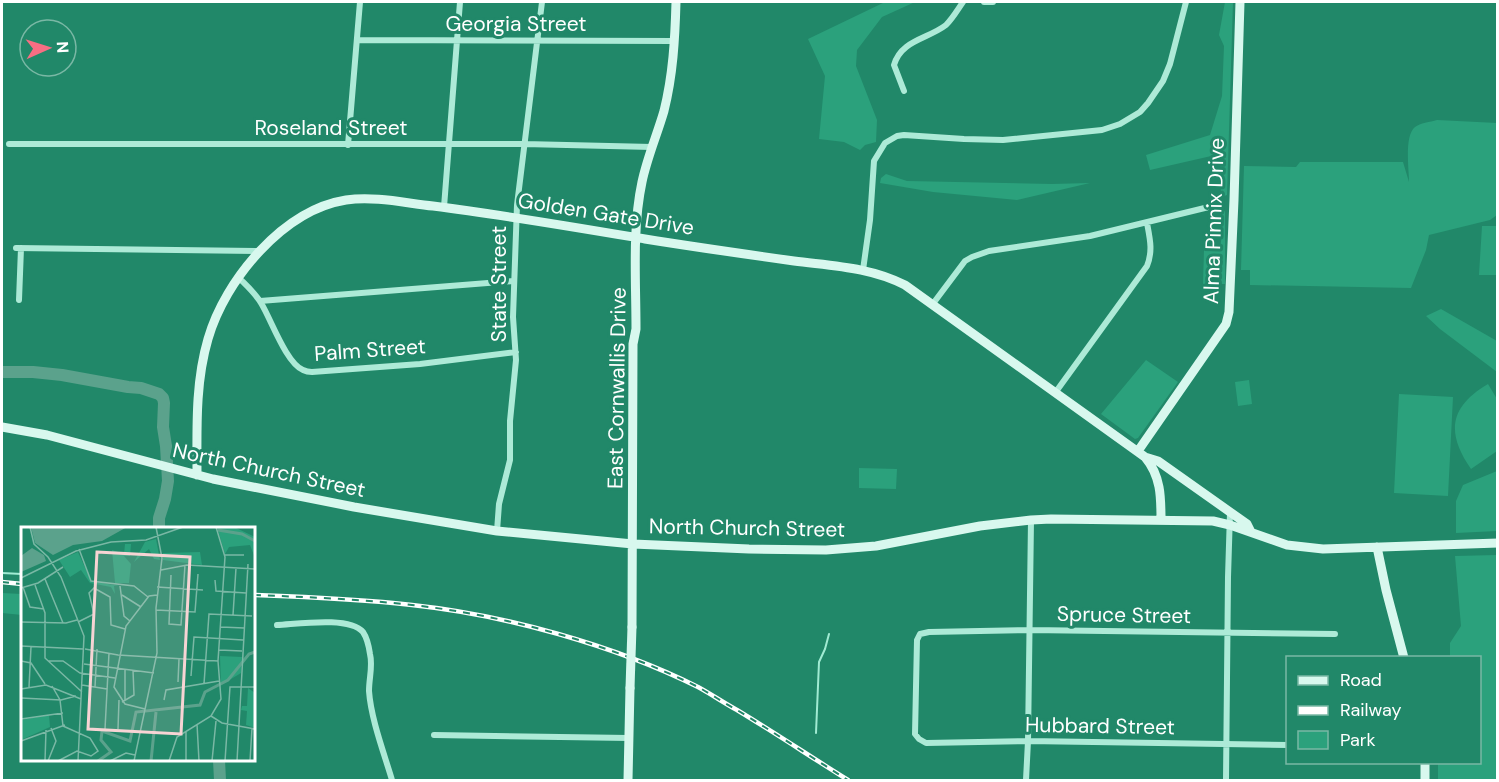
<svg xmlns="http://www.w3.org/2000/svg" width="1499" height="782" font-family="'DM Sans',sans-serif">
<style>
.green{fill:#2ba17c}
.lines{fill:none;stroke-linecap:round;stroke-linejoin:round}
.stream{stroke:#a1ebd3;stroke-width:2}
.river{stroke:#5ba28c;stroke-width:12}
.street{stroke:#adead7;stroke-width:6}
.secondary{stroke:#d8f8ee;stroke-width:9}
.rail-casing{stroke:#fff;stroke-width:4.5}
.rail{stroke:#218869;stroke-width:2;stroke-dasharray:7;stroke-linecap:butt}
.secondary-bridge{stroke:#d8f8ee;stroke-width:9}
.labels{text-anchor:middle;stroke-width:6;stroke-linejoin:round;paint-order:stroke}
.street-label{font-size:21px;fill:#fff;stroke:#218869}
.inset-river{fill:none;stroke:#5ba28c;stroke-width:3}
.inset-road{fill:none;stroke:#7ab8a5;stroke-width:1.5}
.view{fill:#f7d4d4;fill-opacity:0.15;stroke:#f7d4d4;stroke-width:3}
.inset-edge{fill:none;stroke:#fff;stroke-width:3}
</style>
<rect width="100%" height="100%" fill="#218869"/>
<path class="green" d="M 885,2 L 915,2 L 882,17 L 857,50 L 856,66 L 877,120 L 876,142 L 865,145 L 860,150 L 844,142 L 819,139 L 825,76 L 808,39 Z
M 1225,2 L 1233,2 L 1227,195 L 1221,197 L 1220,154 L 1150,170 L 1146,155 L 1210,135 L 1222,96 L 1224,46 L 1219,35 Z
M 1437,120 L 1497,123 L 1497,215 L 1490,220 L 1429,235 L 1426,250 L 1411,288 L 1250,285 L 1250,270 L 1241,270 L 1244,166 L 1296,167 L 1300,162 L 1403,162 L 1409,182 C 1409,169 1404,136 1415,127 C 1420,123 1430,122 1437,120 Z
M 886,174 L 907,181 L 1052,184 L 1090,183 L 1017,200 L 933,192 L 880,183 L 881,178 Z
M 1225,211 L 1225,284 L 1203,284 L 1204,250 L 1220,250 L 1222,233 L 1218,213 Z
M 1482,226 L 1497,226 L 1497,275 L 1479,275 Z
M 1441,309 L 1497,341 L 1497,372 L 1440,329 L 1426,316 Z
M 1146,360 L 1178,382 L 1138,438 L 1135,439 L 1101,414 Z
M 1249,380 L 1252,404 L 1238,406 L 1235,382 Z
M 1488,384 L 1497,399 L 1497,451 L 1471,469 C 1446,433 1449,407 1488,384 Z
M 1399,394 L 1453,397 L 1448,496 L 1394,493 Z
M 859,468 L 897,469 L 896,489 L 859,488 Z
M 1497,471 L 1497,531 L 1456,533 L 1456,501 L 1463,485 Z
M 1497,555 L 1497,780 L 1438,780 L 1438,763 L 1480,762 L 1480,658 L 1450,657 L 1450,643 L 1461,626 L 1455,556 Z
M 2,593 L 22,594 L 22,615 L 2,613 Z"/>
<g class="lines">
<path class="stream" d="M 2,573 L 22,574
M 816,733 L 819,662 L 825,649 L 829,634
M 800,780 L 801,780"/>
<path class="river" d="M 2,372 L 33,372 L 62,375 L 128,387 L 141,388 L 159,394 L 163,398 L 164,403 L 163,427 L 166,446 L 168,481 L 165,499 L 159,518 L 159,528
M 219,760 L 220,780"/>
<path class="street" d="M 984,2 L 993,2
M 358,40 L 674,41
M 904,91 L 894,65 C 901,40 928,39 946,25 C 953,18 958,9 963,2
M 9,144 L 524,144 L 652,147
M 348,145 L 360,2
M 444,207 L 460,2
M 16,248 L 258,251
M 863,270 L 870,220 L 874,161 L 885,143 L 897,136 L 904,135 L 964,139 L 1003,140 L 1102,130 L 1120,124 L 1140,112 L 1148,103 L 1163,81 L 1170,64 L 1186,2
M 239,278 C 247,286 255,293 261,303 C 271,319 286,363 303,370 C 305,371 310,372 312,372 L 420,364 L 516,352
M 19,300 L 21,248
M 260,301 L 513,281
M 932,305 L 965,261 L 972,257 L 989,251 L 1090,236 L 1217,205
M 1055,393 L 1147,266 C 1153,251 1150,239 1147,223
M 497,531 L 499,504 L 510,460 L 510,421 L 516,360 L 513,317 L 517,205 L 542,2
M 277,625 C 298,624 349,616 363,632 C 367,638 369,647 370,654 C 373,666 369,678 369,691 C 371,719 384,753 392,780
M 434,735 L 629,738
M 1288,745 L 1028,741 L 926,743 L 919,739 L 915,734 L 917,640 L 920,634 L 929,632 L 1030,630 L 1335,634
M 1026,780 L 1028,741 L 1031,520
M 1226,780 L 1228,577 L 1230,513"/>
<path class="secondary" d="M 2,427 L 47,435 L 213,479 L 354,507 L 497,531 L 633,544 L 749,549 L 826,550 L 876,546 L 980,526 L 1031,520 L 1051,519 L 1213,521 L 1230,525 L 1287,545 L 1323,549 L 1498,543
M 1138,451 L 1226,324 L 1229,312 L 1234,200 L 1240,2
M 1145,457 L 1158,461 L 1247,524 L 1251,532
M 197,475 C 197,430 195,383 208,339 C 225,280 283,210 346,200 C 375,196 405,203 433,206 C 504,215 574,227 645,239 C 695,247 744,254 794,261 C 832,266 870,267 905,285 L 1145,457 C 1161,476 1161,497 1161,520
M 1377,547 L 1386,590 L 1404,658
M 632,627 L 633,344 L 636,329 C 636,280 632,229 642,182 C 647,158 657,135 664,111 C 673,75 675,39 676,2
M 628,780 L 630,688
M 1425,780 L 1425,762"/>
<g class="rail-casing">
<path id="rail" d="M 2,582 L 22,584
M 254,595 C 306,597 359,599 412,605 C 505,615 614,645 698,687 C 711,694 724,703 737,710 C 775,733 811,757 848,780"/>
</g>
<use href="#rail" class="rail"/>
<path class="secondary-bridge" d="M 630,688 L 632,627"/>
</g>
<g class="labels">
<g class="street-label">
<text x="516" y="31">Georgia Street</text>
<text x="331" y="135">Roseland Street</text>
<text transform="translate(606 214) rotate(9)" y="7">Golden Gate Drive</text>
<text transform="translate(1214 221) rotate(-88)" y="7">Alma Pinnix Drive</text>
<text transform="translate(499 284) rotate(-90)" y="7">State Street</text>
<text transform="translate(370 350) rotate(-4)" y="7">Palm Street</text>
<text transform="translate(617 388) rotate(-89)" y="7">East Cornwallis Drive</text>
<text transform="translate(269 470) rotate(12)" y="7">North Church Street</text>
<text transform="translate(747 528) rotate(1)" y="7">North Church Street</text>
<text transform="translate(1124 615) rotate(1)" y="7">Spruce Street</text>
<text transform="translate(1100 726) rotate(1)" y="7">Hubbard Street</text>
</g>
</g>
<g transform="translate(21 527)">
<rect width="234" height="234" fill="#218869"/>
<path d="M 196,0 L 213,0 L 234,10 L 234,31 L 229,18 L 208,20 L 204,27 ZM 135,12 L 139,33 L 133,32 L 128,22 L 113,35 L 124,15 ZM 104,17 L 110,17 L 109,29 L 103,29 L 110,37 L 108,56 L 94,56 L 91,23 L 103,27 ZM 57,25 L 70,54 L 98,59 L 93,59 L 94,67 L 90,60 L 69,56 L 60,43 L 49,50 L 38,33 ZM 179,25 L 181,38 L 142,33 L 142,26 ZM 199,129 L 221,130 L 220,146 L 200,158 ZM 227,161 L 234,166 L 234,201 L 225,198 L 226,184 L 220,183 L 221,179 L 226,179 ZM 28,188 L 29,200 L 0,213 L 0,193 Z" fill="#2ba17c"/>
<path d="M 10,0 L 106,0 L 81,14 L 52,18 L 32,28 L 14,16 ZM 11,21 L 23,28 L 25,34 L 0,45 L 0,29 Z" fill="#5ba28c"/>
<path class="inset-river" d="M 197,3 L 221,7 L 234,14M 77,234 L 90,225 L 80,213 L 81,204 L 109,214 L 115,185 L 179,178 L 184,165 L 207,153 L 228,127 L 234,125M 130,234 L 135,185"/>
<path class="inset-road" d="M 9,0 L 13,17 L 27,30 L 40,50 L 63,109 L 57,234M 58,22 L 70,54 L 113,59 L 127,70M 203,28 L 223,28M 140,43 L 166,38 L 234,42M 150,48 L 148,97 L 160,98 L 164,38M 0,51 L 55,24 L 90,15 L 125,13 L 162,0M 24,52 L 42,96M 194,53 L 195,64 L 225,66M 14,58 L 24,86 L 24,131 L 61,165M 99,59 L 103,89 L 109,94M 2,60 L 9,80 L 23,82M 136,60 L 182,63M 0,61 L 17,56 L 42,40M 101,68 L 120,80M 135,83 L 174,85 L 177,47M 212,88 L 215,41M 0,95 L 45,96 L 56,93M 57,95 L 73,87 L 68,66 L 73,61 L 89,70 L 90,98 L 104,102M 200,100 L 223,101M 0,119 L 62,122M 64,122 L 97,128 L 197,134M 198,123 L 221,124M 0,134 L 10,136 L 24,157M 27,134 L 42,134 L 59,146 L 94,151M 63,137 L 133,146M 104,143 L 104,173M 170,149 L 173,110 L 222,113M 157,155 L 158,132M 183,157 L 188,87 L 231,89M 61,158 L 86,162M 31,159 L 39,173 L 42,199M 8,160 L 10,120M 74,160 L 76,122M 0,162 L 25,158 L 60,172M 0,171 L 40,173 L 55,169M 143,173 L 145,163 L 198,154M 101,175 L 113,168 L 112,143M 124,182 L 104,177 L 93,160 L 105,99 L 128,69 L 136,68M 190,189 L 201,196 L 234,202M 0,192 L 42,186M 176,197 L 178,234M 84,202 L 88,126M 97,202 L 98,173M 0,214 L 44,198M 24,234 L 25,203M 27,234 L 35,214 L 30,201M 37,234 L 56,224 L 70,229 L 77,224 L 69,211 L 42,199M 89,234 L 105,226 L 114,228M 113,234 L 136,126 L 135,81 L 141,31 L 135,0M 148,234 L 156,210 L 190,189 L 200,172 L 197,134 L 204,30 L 195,0M 165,234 L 165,205M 191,234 L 195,194M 204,234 L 209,160 L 234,160M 216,234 L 227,37M 229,234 L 231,201"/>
<path class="view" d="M 76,25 L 169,30 L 160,207 L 67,202 Z"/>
<rect width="234" height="234" class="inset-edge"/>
</g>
<rect width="1499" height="782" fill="none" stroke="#ffffff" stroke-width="6"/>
<rect x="1286" y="656" width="195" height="108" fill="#218869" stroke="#7ab8a5" stroke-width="1.5"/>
<rect x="1298" y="676" width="30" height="9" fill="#d8f8ee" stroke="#7ab8a5" stroke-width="1.5"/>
<text x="1340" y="686" font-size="18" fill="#ffffff">Road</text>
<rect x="1298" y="706" width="30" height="9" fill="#ffffff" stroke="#7ab8a5" stroke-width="1.5"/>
<text x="1340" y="716" font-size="18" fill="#ffffff">Railway</text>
<rect x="1298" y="731" width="30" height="18" fill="#2ba17c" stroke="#7ab8a5" stroke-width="1.5"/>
<text x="1340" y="746" font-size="18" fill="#ffffff">Park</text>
<g transform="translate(48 48) rotate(87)"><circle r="28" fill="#218869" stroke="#7ab8a5" stroke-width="1.5"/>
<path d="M0-4.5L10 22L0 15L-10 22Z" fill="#f76e83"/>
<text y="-9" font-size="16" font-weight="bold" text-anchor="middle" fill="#ffffff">N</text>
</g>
</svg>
